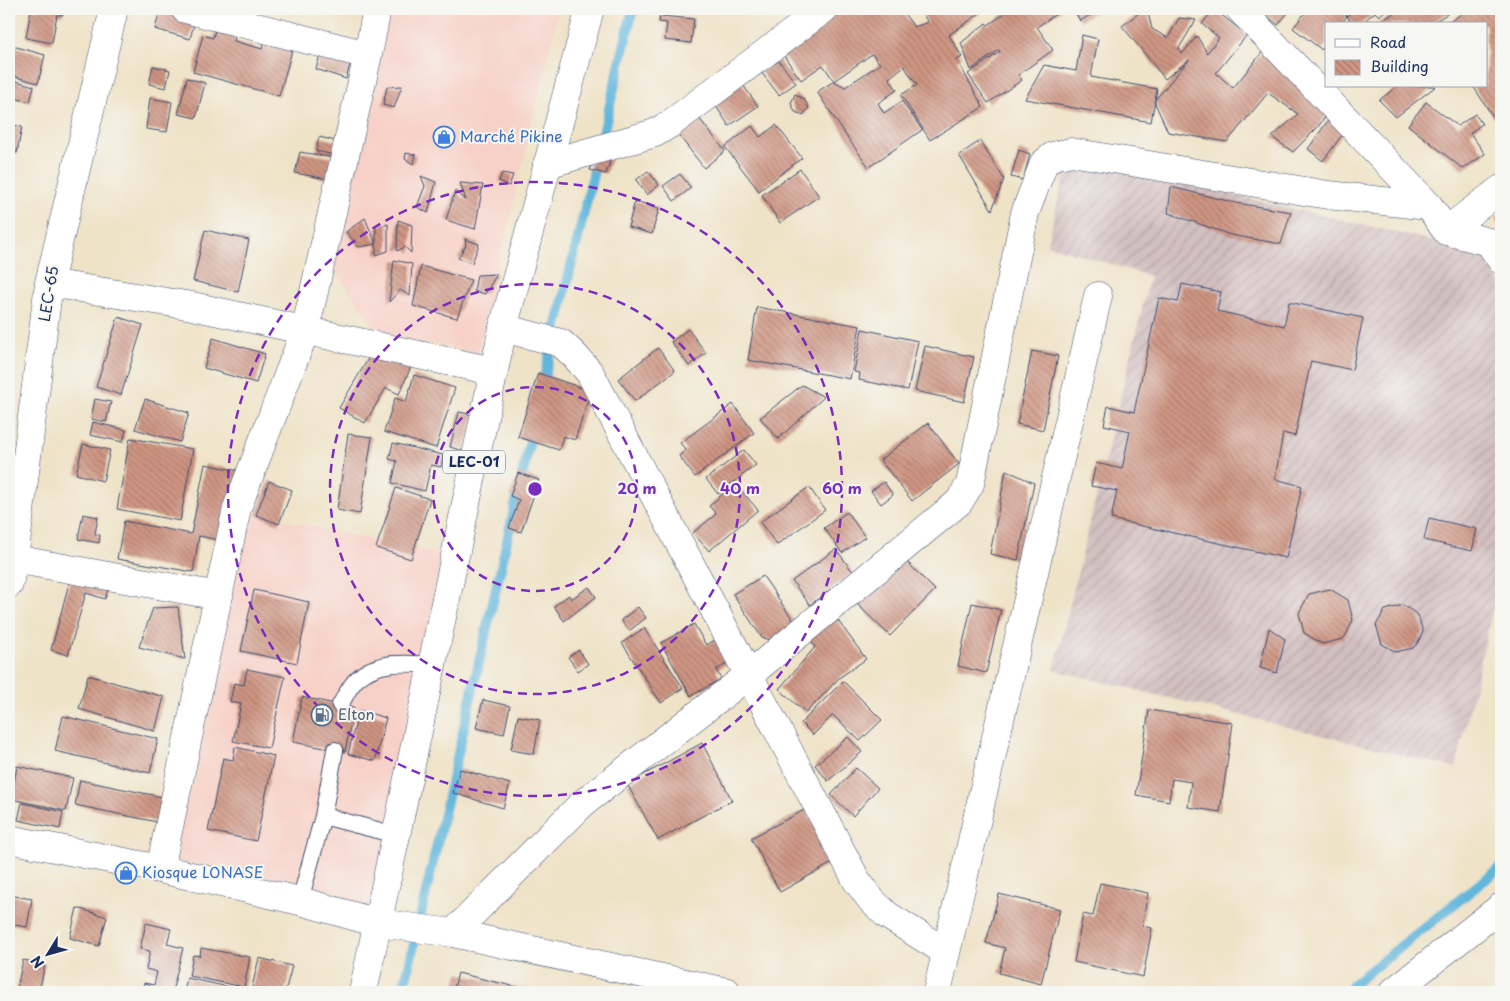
<svg xmlns="http://www.w3.org/2000/svg" width="1510" height="1001" font-family="'Playpen Sans',sans-serif">
<style>
.built{fill:#f7d1c7}
.industrial{fill:url(#industrial-furrows)}
.lines{fill:none;stroke-linecap:round;stroke-linejoin:round}
.stream{stroke:#60b6dc;stroke-width:10}
.building{fill:url(#building-back-hatch)}
.lane-casing{stroke:#3b4a6e;stroke-width:18}
.street-casing{stroke:#3b4a6e;stroke-width:29}
.secondary-casing{stroke:#3b4a6e;stroke-width:29}
.highway-casing{stroke:#3b4a6e;stroke-width:29}
.lane{stroke:#fff;stroke-width:16}
.street{stroke:#fff;stroke-width:28}
.secondary{stroke:#fff;stroke-width:28}
.highway{stroke:#fff;stroke-width:28}
.ring{fill:none;stroke:#7b2cbf;stroke-width:2.5;stroke-dasharray:9 6}
.labels{text-anchor:middle;stroke-width:4;stroke-linejoin:round;paint-order:stroke}
.shield{fill:#f6f6f2;stroke:#5d6b8a;stroke-width:1}
.shield-label{font-size:14px;font-weight:bold;fill:#1b2f5e}
.shop-label{font-size:15px;fill:#366cbe;stroke:#f6f6f2;text-anchor:start}
.street-label{font-size:15px;fill:#1b2f5e;stroke:#f6f6f2}
.service-label{font-size:15px;fill:#4e5e75;stroke:#f6f6f2;text-anchor:start}
.centre{fill:#7b2cbf;stroke:#f6f6f2;stroke-width:2.5}
.ring-label{font-size:15px;text-anchor:middle;font-weight:bold;fill:#7b2cbf;stroke:#f6f6f2;stroke-width:4;stroke-linejoin:round;paint-order:stroke}
</style>
<defs>
<pattern id="industrial-furrows" width="10" height="10" patternUnits="userSpaceOnUse" patternTransform="scale(1.25)"><rect width="10" height="10" fill="#d2bfc0"/><path d="M-1 1l2-2M0 10L10 0M9 11l2-2" fill="none" stroke="#b4a4a7"/></pattern>
<pattern id="building-back-hatch" width="6" height="6" patternUnits="userSpaceOnUse" patternTransform="scale(1.25)"><rect width="6" height="6" fill="#cf9582"/><path d="M-1 5l2 2M0 0l6 6M5-1l2 2" fill="none" stroke="#a77a6e"/></pattern>
</defs>
<rect width="100%" height="100%" fill="#f6f6f2"/>
<filter id="ink" filterUnits="userSpaceOnUse"><feTurbulence type="fractalNoise" baseFrequency=".02" numOctaves="2"/><feDisplacementMap in="SourceGraphic" scale="10" xChannelSelector="R" yChannelSelector="G"/><feConvolveMatrix kernelMatrix="1 2 1 2 8 2 1 2 1" color-interpolation-filters="sRGB"/></filter>
<filter id="wash" filterUnits="userSpaceOnUse"><feTurbulence type="fractalNoise" baseFrequency=".0096" numOctaves="4" result="noise"/><feDisplacementMap in="SourceGraphic" scale="20" xChannelSelector="R" yChannelSelector="G"/><feGaussianBlur stdDeviation="1.12" result="paint"/><feColorMatrix in="noise" values="0 0 0 0 0 0 0 0 0 0 0 0 0 0 0 0 0 1.4 0 .05"/><feComposite in="paint" operator="in"/></filter>
<g filter="url(#wash)">
<rect width="100%" height="100%" fill="#efe3c7"/>
<path class="built" d="M 388,9 L 559,9 L 478,353 L 380,335 L 332,266 Z
M 236,510 L 451,557 L 375,914 L 162,863 Z"/>
<path class="industrial" d="M 1069,157 L 1481,252 L 1501,285 L 1501,574 L 1456,768 L 1054,670 L 1150,276 L 1047,245 Z"/>
<g class="lines">
<path class="stream" d="M 542,387 L 633,9
M 1352,985 L 1501,867
M 403,992 L 533,428"/>
</g>
<g id="blocks">
<path class="building" d="M 31,9 L 64,9 L 63,15 L 57,15 L 52,43 L 26,38 Z
M 752,9 L 762,9 L 754,13 Z
M 840,9 L 901,9 L 914,27 L 928,22 L 919,9 L 986,9 L 949,35 L 962,57 L 957,60 L 983,107 L 930,140 L 901,95 L 917,85 L 904,66 L 889,78 L 897,90 L 878,103 L 884,113 L 902,101 L 922,130 L 869,167 L 847,137 L 817,92 L 834,81 L 845,87 L 880,64 L 872,54 L 834,81 L 823,65 L 801,80 L 782,53 Z
M 1011,9 L 1063,9 L 1037,27 L 1053,50 L 1018,75 L 1022,80 L 988,103 L 968,74 L 1000,52 L 999,50 L 971,70 L 961,43 L 986,23 L 988,25 Z
M 1073,9 L 1101,9 L 1080,21 Z
M 1144,9 L 1147,9 L 1152,29 L 1168,38 L 1179,18 L 1196,20 L 1179,48 L 1182,54 L 1197,36 L 1207,53 L 1219,38 L 1202,24 L 1214,9 L 1247,35 L 1216,73 L 1233,88 L 1265,49 L 1329,112 L 1317,128 L 1293,152 L 1272,137 L 1298,114 L 1268,93 L 1227,142 L 1168,132 L 1154,101 L 1189,60 L 1165,79 L 1122,26 Z
M 1258,9 L 1291,9 L 1278,25 Z
M 1308,9 L 1339,9 L 1347,16 L 1341,24 L 1326,24 L 1326,44 L 1322,50 L 1293,28 Z
M 1354,9 L 1387,9 L 1379,16 L 1375,12 L 1361,24 L 1352,24 L 1347,16 Z
M 1400,9 L 1455,9 L 1431,24 L 1377,24 Z
M 1468,9 L 1501,9 L 1501,129 L 1473,86 L 1486,86 L 1486,24 L 1447,24 Z
M 160,10 L 195,20 L 190,39 L 155,29 Z
M 660,16 L 694,19 L 691,43 L 665,40 L 667,23 L 659,22 Z
M 215,30 L 235,36 L 234,41 L 262,49 L 265,40 L 293,47 L 279,96 L 193,72 L 203,35 L 213,38 Z
M 1082,35 L 1098,39 L 1091,77 L 1157,89 L 1151,122 L 1025,99 L 1044,65 L 1076,71 Z
M 9,45 L 45,55 L 38,83 L 9,75 Z
M 320,55 L 350,64 L 346,79 L 316,69 Z
M 779,61 L 796,83 L 779,95 L 761,72 Z
M 153,66 L 170,70 L 166,88 L 149,84 Z
M 187,78 L 205,83 L 196,118 L 178,114 Z
M 738,78 L 758,106 L 729,126 L 710,97 Z
M 9,79 L 34,86 L 30,102 L 9,97 Z
M 402,86 L 394,108 L 383,105 L 387,87 Z
M 1398,86 L 1436,86 L 1396,117 L 1379,100 Z
M 795,94 L 804,99 L 809,108 L 803,115 L 795,112 L 791,103 Z
M 150,98 L 172,102 L 167,132 L 146,129 Z
M 1426,102 L 1458,126 L 1475,114 L 1482,124 L 1470,133 L 1485,154 L 1463,169 L 1408,125 Z
M 695,113 L 725,151 L 704,168 L 674,129 Z
M 1332,115 L 1348,127 L 1323,161 L 1308,149 Z
M 9,124 L 22,127 L 17,153 L 9,151 Z
M 776,125 L 802,158 L 759,191 L 725,147 L 752,126 L 760,137 Z
M 319,137 L 336,141 L 334,155 L 316,151 Z
M 980,141 L 1004,179 L 992,210 L 959,155 Z
M 1019,150 L 1030,154 L 1023,180 L 1011,177 Z
M 300,152 L 336,158 L 332,180 L 295,173 Z
M 406,153 L 416,155 L 413,164 L 405,159 Z
M 595,154 L 611,159 L 606,174 L 590,170 Z
M 800,169 L 819,196 L 780,223 L 762,195 Z
M 648,171 L 659,185 L 647,195 L 636,180 Z
M 502,173 L 513,175 L 509,186 L 499,181 Z
M 680,174 L 691,188 L 674,201 L 663,186 Z
M 421,176 L 436,182 L 428,213 L 417,207 L 425,186 Z
M 460,183 L 483,185 L 475,229 L 446,220 L 455,191 L 466,200 Z
M 1171,187 L 1236,203 L 1291,212 L 1281,244 L 1231,235 L 1168,213 Z
M 635,201 L 659,208 L 652,234 L 628,227 Z
M 1501,214 L 1501,229 L 1495,219 Z
M 365,218 L 376,244 L 376,227 L 388,224 L 388,251 L 376,255 L 376,244 L 359,247 L 346,232 Z
M 398,220 L 412,225 L 411,253 L 405,247 L 397,251 Z
M 205,230 L 249,240 L 238,292 L 193,281 Z
M 465,239 L 479,244 L 472,263 L 458,258 L 466,245 Z
M 394,260 L 412,264 L 410,296 L 400,290 L 389,302 Z
M 421,266 L 471,280 L 457,318 L 413,306 Z
M 497,274 L 485,294 L 474,291 L 477,275 Z
M 1182,284 L 1221,292 L 1217,311 L 1284,326 L 1289,302 L 1363,318 L 1352,370 L 1311,361 L 1295,436 L 1283,433 L 1275,479 L 1302,486 L 1286,558 L 1111,519 L 1117,491 L 1091,486 L 1096,463 L 1122,469 L 1130,431 L 1104,425 L 1108,406 L 1134,412 L 1159,298 L 1178,302 Z
M 757,307 L 860,326 L 850,379 L 748,360 Z
M 118,317 L 143,325 L 121,395 L 96,387 Z
M 688,329 L 706,353 L 689,366 L 671,342 Z
M 862,329 L 918,341 L 908,390 L 859,380 L 860,373 L 854,372 Z
M 213,338 L 265,354 L 256,383 L 204,368 Z
M 925,346 L 974,357 L 964,402 L 915,391 Z
M 658,348 L 675,371 L 635,401 L 618,379 Z
M 1032,351 L 1058,356 L 1043,430 L 1017,424 Z
M 371,354 L 411,367 L 399,394 L 386,388 L 365,423 L 339,408 Z
M 538,373 L 591,391 L 575,440 L 563,436 L 559,450 L 518,437 Z
M 414,375 L 455,388 L 436,448 L 384,432 L 395,398 L 406,402 Z
M 802,385 L 824,397 L 778,439 L 760,418 Z
M 95,399 L 111,402 L 106,422 L 91,419 Z
M 145,399 L 189,413 L 180,442 L 135,429 Z
M 733,404 L 754,433 L 695,477 L 679,456 L 686,450 L 680,443 Z
M 459,412 L 474,415 L 465,452 L 450,447 Z
M 93,422 L 126,430 L 123,442 L 90,435 Z
M 928,423 L 959,464 L 912,501 L 880,460 Z
M 348,434 L 372,437 L 360,514 L 337,510 Z
M 130,438 L 193,449 L 180,521 L 117,509 Z
M 393,443 L 443,455 L 441,467 L 431,465 L 425,491 L 392,483 L 397,461 L 389,459 Z
M 83,444 L 110,450 L 103,481 L 76,474 Z
M 744,450 L 756,465 L 718,494 L 706,479 Z
M 205,464 L 239,471 L 223,541 L 199,536 L 193,572 L 117,559 L 124,521 L 191,534 Z
M 1006,470 L 1034,483 L 1018,560 L 990,554 Z
M 518,473 L 539,480 L 521,532 L 509,528 L 519,500 L 510,496 Z
M 269,481 L 292,490 L 279,524 L 256,515 Z
M 884,482 L 893,495 L 881,504 L 871,491 Z
M 735,483 L 758,510 L 709,551 L 693,533 L 716,514 L 709,506 Z
M 809,487 L 825,510 L 777,545 L 760,522 Z
M 396,488 L 430,499 L 411,559 L 376,548 Z
M 847,512 L 865,537 L 842,553 L 824,528 Z
M 83,514 L 98,517 L 95,534 L 100,535 L 99,543 L 78,539 Z
M 1429,518 L 1477,529 L 1472,551 L 1424,540 Z
M 836,549 L 853,572 L 810,605 L 792,581 Z
M 898,553 L 935,590 L 890,636 L 852,599 Z
M 71,576 L 109,586 L 105,599 L 86,593 L 68,655 L 51,650 Z
M 763,576 L 797,626 L 778,641 L 762,638 L 733,594 Z
M 589,587 L 596,597 L 564,621 L 554,606 L 569,595 L 571,599 Z
M 1330,589 L 1348,600 L 1353,620 L 1346,635 L 1343,639 L 1322,644 L 1304,633 L 1299,613 L 1309,594 Z
M 254,590 L 309,602 L 297,663 L 241,651 Z
M 972,603 L 1001,610 L 986,673 L 958,666 Z
M 1403,605 L 1418,615 L 1423,632 L 1417,644 L 1413,648 L 1396,652 L 1382,644 L 1376,625 L 1385,610 Z
M 178,607 L 185,659 L 139,647 L 153,608 Z
M 638,607 L 646,618 L 629,631 L 621,620 Z
M 831,611 L 866,659 L 839,678 L 806,713 L 779,689 L 815,647 L 804,631 Z
M 694,624 L 706,645 L 719,638 L 732,661 L 716,670 L 721,679 L 691,696 L 661,643 Z
M 644,628 L 683,688 L 661,703 L 622,643 Z
M 1269,628 L 1285,639 L 1277,673 L 1260,668 Z
M 579,650 L 588,664 L 578,671 L 568,657 Z
M 247,669 L 285,677 L 269,748 L 233,741 L 241,704 L 230,702 L 234,683 L 244,685 Z
M 88,675 L 164,697 L 155,731 L 79,709 Z
M 843,681 L 882,720 L 860,741 L 833,715 L 813,735 L 801,723 Z
M 302,697 L 354,708 L 345,752 L 293,742 Z
M 483,700 L 510,706 L 504,734 L 476,728 Z
M 359,710 L 386,718 L 375,761 L 348,754 Z
M 1149,710 L 1233,723 L 1220,812 L 1188,807 L 1191,782 L 1172,779 L 1169,801 L 1136,795 Z
M 63,716 L 158,739 L 150,773 L 55,751 Z
M 518,716 L 540,720 L 534,754 L 511,750 Z
M 848,737 L 862,752 L 828,781 L 815,765 Z
M 702,743 L 732,800 L 658,840 L 627,784 Z
M 235,747 L 274,756 L 256,841 L 208,831 L 223,758 L 233,760 Z
M 17,766 L 73,778 L 66,811 L 11,799 Z
M 856,768 L 878,788 L 853,816 L 831,795 Z
M 460,769 L 510,784 L 503,808 L 453,793 Z
M 80,780 L 172,799 L 167,824 L 75,805 Z
M 22,803 L 63,812 L 60,829 L 18,820 Z
M 806,809 L 834,862 L 780,892 L 751,838 Z
M 1100,883 L 1148,893 L 1142,926 L 1152,928 L 1143,977 L 1074,962 L 1083,914 L 1093,916 Z
M 999,894 L 1060,909 L 1041,984 L 999,973 L 1005,948 L 986,943 Z
M 9,895 L 32,899 L 27,927 L 9,924 Z
M 77,908 L 107,917 L 99,946 L 70,938 Z
M 146,923 L 171,929 L 167,944 L 183,948 L 172,992 L 141,992 L 144,983 L 154,985 L 157,972 L 146,969 L 150,951 L 140,949 Z
M 201,948 L 250,957 L 244,987 L 189,976 L 193,955 L 200,956 Z
M 259,958 L 292,966 L 285,992 L 274,992 L 252,987 Z
M 23,960 L 45,964 L 39,992 L 16,992 Z
M 458,973 L 537,992 L 453,992 Z
M 187,978 L 247,991 L 247,992 L 184,992 Z
M 249,988 L 261,992 L 248,992 Z"/>
</g>
</g>
<g filter="url(#ink)">
<use href="#blocks" fill-opacity="0" stroke="#3b4a6e" stroke-width="1"/>
<g class="lines">
<g class="lane-casing">
<path id="lane" d="M 340,705 C 345,697 350,685 357,679 C 377,660 406,663 431,665
M 323,816 L 396,835
M 300,901 L 323,816 L 335,750"/>
</g>
<g class="street-casing">
<path id="street" d="M 185,9 L 368,55
M 1240,9 L 1429,206 L 1446,231 L 1489,242 L 1501,260
M 547,164 L 655,133 L 670,124 L 824,9
M 1446,231 L 1501,189
M 49,283 L 192,306 L 493,371
M 503,328 L 561,343 L 574,355 L 590,373 L 857,881 L 872,901 L 887,915 L 946,952
M 14,559 L 219,596
M 9,584 L 14,559 L 49,283 L 114,9
M 160,869 L 237,508 L 305,331 L 368,55 L 377,9
M 378,923 L 453,933 L 727,992
M 453,933 L 582,804 L 750,674 L 959,502 L 970,484 L 1025,213 L 1044,163 L 1053,156 L 1071,152 L 1328,195 L 1429,206
M 937,992 L 1098,296
M 1393,992 L 1501,907"/>
</g>
<g class="secondary-casing">
<path id="secondary" d="M 9,839 L 160,869 L 300,901 L 378,923"/>
</g>
<g class="highway-casing">
<path id="highway" d="M 363,992 L 503,328 L 590,9"/>
</g>
<use href="#lane" class="lane"/>
<use href="#street" class="street"/>
<use href="#secondary" class="secondary"/>
<use href="#highway" class="highway"/>
</g>
</g>
<g class="ring">
<circle cx="535" cy="489" r="102"/>
<circle cx="535" cy="489" r="205"/>
<circle cx="535" cy="489" r="307"/>
</g>
<defs>
<g id="shop-ring" transform="scale(1.125)"><circle r="9.5" fill="#f6f6f2" stroke="#3f7fe0" stroke-width="1.5"/><path d="M-5-2.5h2.3a2.7 3.5 0 0 1 5.4 0H5L5.5 6h-11ZM-1.5-2.5h3a1.5 2.3 0 0 0-3 0Z" fill="#3f7fe0"/></g>
<g id="fuel-ring" transform="scale(1.125)"><circle r="9.5" fill="#f6f6f2" stroke="#5c6f8a" stroke-width="1.5"/><path d="M-5.5-6h7V0h2V4h1.3V-2.5L3-4.5l.8-.8L6-3V5H2.5V1h-1V6h-7ZM-4.2-4.7v3.2H.2V-4.7Z" fill="#5c6f8a"/></g>
</defs>
<g fill-rule="evenodd">
<use href="#shop-ring" x="444" y="137"/>
<use href="#fuel-ring" x="322" y="715"/>
<use href="#shop-ring" x="126" y="873"/>
</g>
<g class="labels">
<rect class="shield" x="443" y="450.5" width="62" height="23" rx="4"/>
<g class="shield-label">
<text x="474" y="467">LEC-01</text>
</g>
<g class="shop-label">
<text x="460" y="142">Marché Pikine</text>
<text x="142" y="878">Kiosque LONASE</text>
</g>
<g class="street-label">
<text transform="translate(49 294) rotate(-81)" y="5">LEC-65</text>
</g>
<g class="service-label">
<text x="338" y="720">Elton</text>
</g>
</g>
<circle cx="535" cy="489" r="8" class="centre"/>
<g class="ring-label">
<text x="637" y="494">20 m</text>
<text x="740" y="494">40 m</text>
<text x="842" y="494">60 m</text>
</g>
<rect width="1510" height="1001" fill="none" stroke="#f6f6f2" stroke-width="30"/>
<rect x="1325" y="22" width="162" height="65" fill="#f6f6f2" stroke="#9ea6b7"/>
<rect x="1335" y="39" width="25" height="8" fill="#ffffff" stroke="#9ea6b7"/>
<text x="1370" y="48" font-size="15" fill="#1b2f5e">Road</text>
<rect x="1335" y="60" width="25" height="15" fill="url(#building-back-hatch)" stroke="#9ea6b7"/>
<text x="1370" y="72" font-size="15" fill="#1b2f5e">Building</text>
<g transform="translate(48 954) rotate(233)" stroke="#f6f6f2" stroke-width="4" paint-order="stroke">
<path d="M0-4L9 19L0 12L-9 19Z" fill="#1b2f5e"/>
<text y="-8" font-size="14" font-weight="bold" text-anchor="middle" fill="#1b2f5e">N</text>
</g>
</svg>
